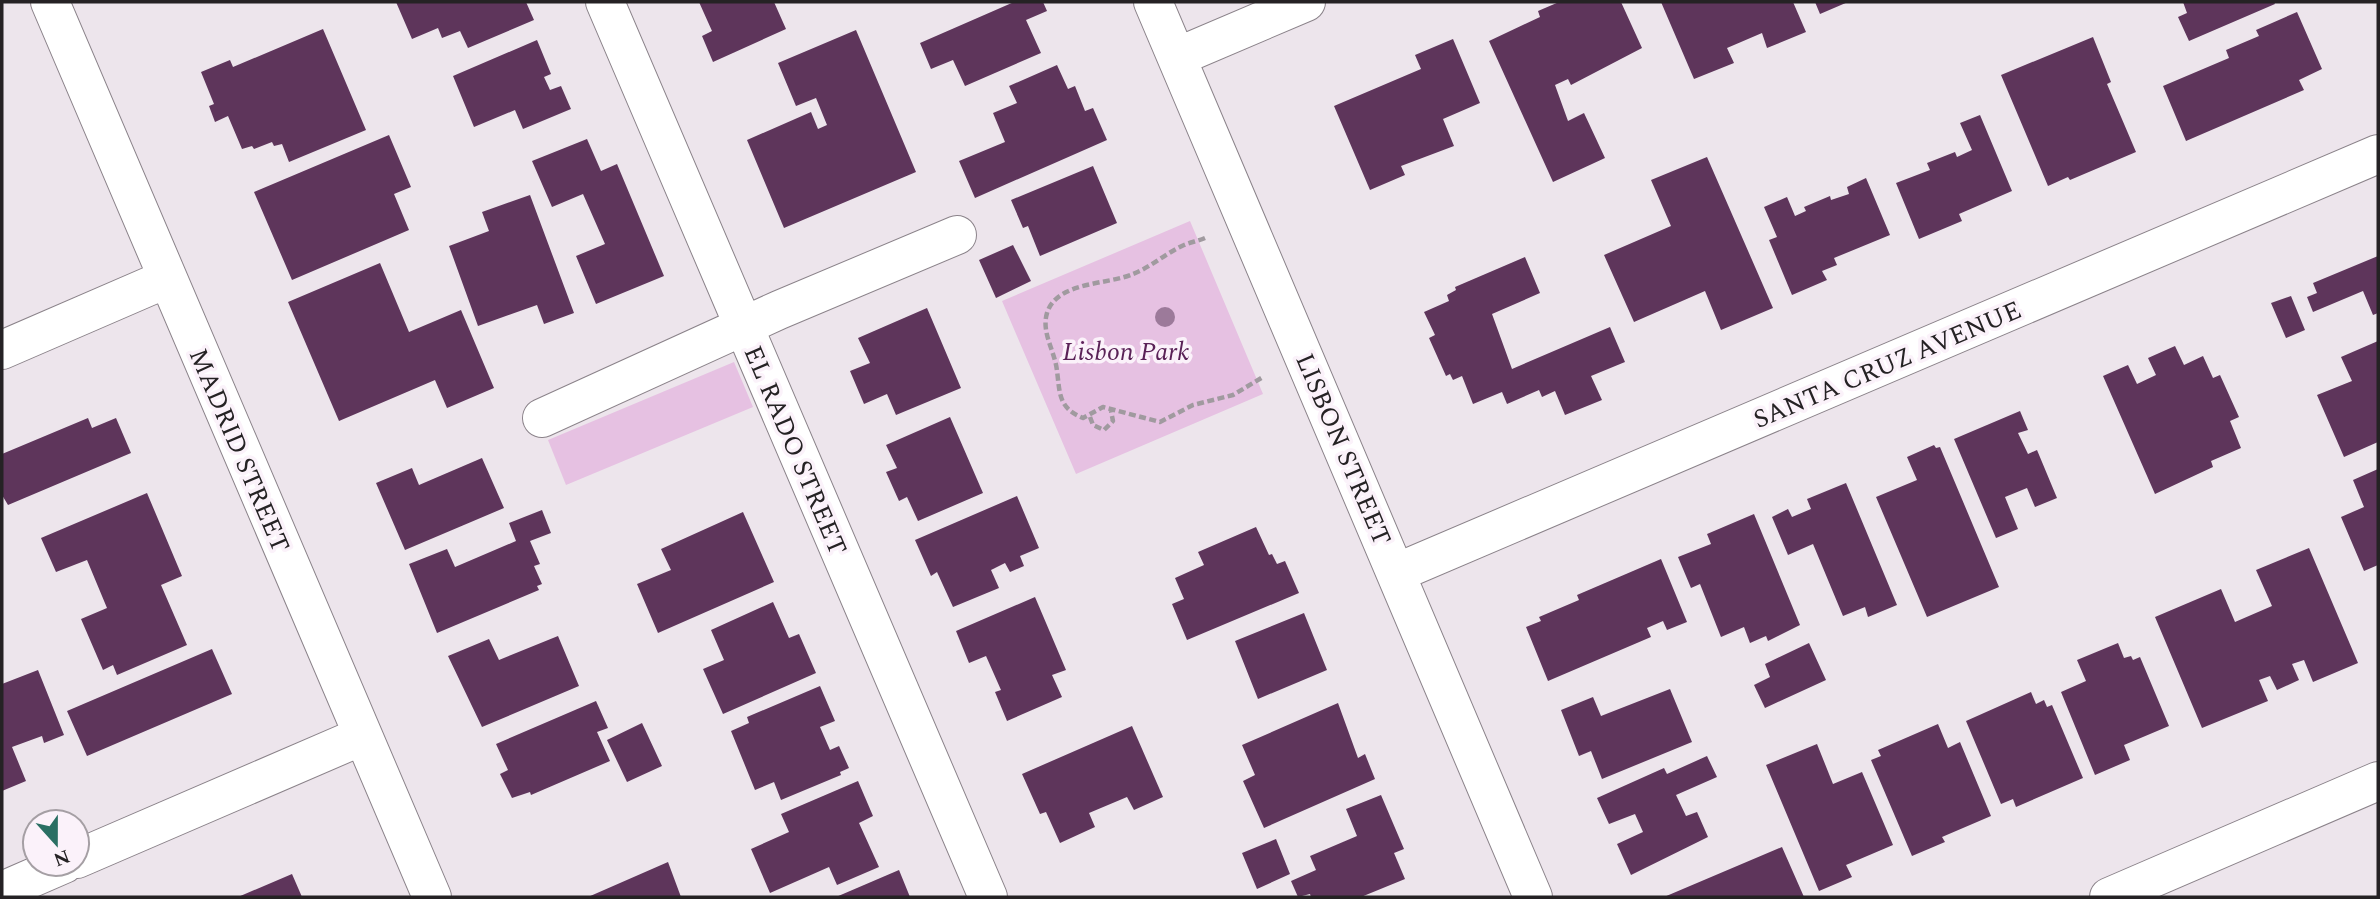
<svg xmlns="http://www.w3.org/2000/svg" width="2380" height="899" font-family="Spectral,serif">
<style>
.green{fill:#e6c1e2}
.building{fill:#5e355b}
.lines{fill:none;stroke-linecap:round;stroke-linejoin:round}
.street-casing{stroke:#8b838a;stroke-width:40}
.path{stroke:#a09a9f;stroke-width:4.5;stroke-dasharray:7 3.5;stroke-linecap:butt}
.street{stroke:#fff;stroke-width:38}
.tree{fill:#9c7a9a}
.labels{text-anchor:middle;stroke-width:7;stroke-linejoin:round;paint-order:stroke}
.park-label{font-size:26px;font-style:italic;fill:#5a2257;stroke:#fbf2fa}
.street-label{font-size:26px;fill:#252224;stroke:#fbf2fa}
</style>
<rect width="100%" height="100%" fill="#ede5ec"/>
<path class="green" d="M 1190,221 L 1263,394 L 1076,474 L 1002,301 Z
M 734,362 L 753,407 L 566,485 L 548,440 Z"/>
<path class="building" d="M 396,2 L 526,2 L 534,20 L 468,48 L 460,31 L 442,38 L 438,28 L 412,39 Z
M 699,2 L 774,2 L 786,29 L 713,62 L 702,36 L 712,31 Z
M 1014,2 L 1043,2 L 1047,11 L 1026,20 L 1041,53 L 965,86 L 953,60 L 931,69 L 920,43 Z
M 1559,2 L 1621,2 L 1642,48 L 1571,85 L 1568,79 L 1555,85 L 1568,121 L 1584,113 L 1605,158 L 1553,182 L 1489,41 L 1540,17 L 1538,11 Z
M 1661,2 L 1793,2 L 1806,32 L 1767,48 L 1762,33 L 1727,48 L 1734,63 L 1694,79 Z
M 1815,2 L 1848,2 L 1820,14 Z
M 2183,2 L 2274,2 L 2275,4 L 2189,41 L 2178,17 L 2187,13 Z
M 2297,12 L 2322,69 L 2299,80 L 2304,90 L 2186,141 L 2163,86 L 2229,58 L 2226,50 L 2259,36 L 2256,30 Z
M 323,29 L 366,130 L 289,162 L 282,144 L 274,146 L 272,142 L 254,149 L 252,146 L 242,149 L 228,116 L 215,122 L 209,106 L 214,104 L 201,72 L 230,60 L 233,67 Z
M 856,30 L 916,172 L 784,228 L 747,140 L 811,112 L 818,129 L 827,125 L 816,98 L 796,106 L 778,63 Z
M 2093,37 L 2111,82 L 2107,84 L 2136,152 L 2070,180 L 2068,177 L 2048,186 L 2001,75 Z
M 1453,39 L 1480,103 L 1443,119 L 1454,146 L 1401,166 L 1405,175 L 1370,190 L 1334,106 L 1421,69 L 1415,55 Z
M 537,40 L 551,74 L 544,77 L 550,90 L 561,86 L 571,109 L 523,129 L 515,110 L 474,127 L 453,76 Z
M 1057,65 L 1068,89 L 1075,86 L 1085,111 L 1093,108 L 1107,140 L 975,198 L 959,161 L 1005,142 L 993,113 L 1017,103 L 1009,86 Z
M 1980,115 L 2012,191 L 1959,214 L 1962,221 L 1919,239 L 1896,183 L 1930,170 L 1927,163 L 1955,152 L 1957,157 L 1972,150 L 1960,123 Z
M 389,135 L 411,187 L 394,194 L 409,230 L 292,280 L 254,192 Z
M 587,139 L 601,171 L 617,164 L 664,276 L 596,304 L 576,256 L 605,244 L 583,194 L 552,207 L 532,161 Z
M 1707,157 L 1773,308 L 1721,330 L 1705,291 L 1634,322 L 1604,255 L 1671,226 L 1651,180 Z
M 1093,166 L 1117,223 L 1040,256 L 1028,226 L 1023,228 L 1011,200 Z
M 1866,178 L 1890,235 L 1834,258 L 1837,265 L 1822,271 L 1827,280 L 1792,295 L 1769,240 L 1777,237 L 1764,207 L 1787,197 L 1795,216 L 1806,211 L 1804,207 L 1830,196 L 1831,200 L 1849,194 L 1847,187 Z
M 530,195 L 574,313 L 544,324 L 537,305 L 478,326 L 449,246 L 489,231 L 482,212 Z
M 1013,245 L 1031,281 L 996,298 L 979,260 Z
M 2378,256 L 2378,313 L 2373,315 L 2363,291 L 2313,312 L 2307,297 L 2317,293 L 2313,283 Z
M 1525,257 L 1540,293 L 1492,314 L 1512,369 L 1610,327 L 1625,362 L 1591,376 L 1602,400 L 1565,415 L 1555,391 L 1542,397 L 1539,390 L 1507,404 L 1502,392 L 1473,404 L 1462,376 L 1453,380 L 1450,374 L 1446,376 L 1429,338 L 1435,335 L 1424,312 L 1449,301 L 1447,295 L 1456,290 L 1455,287 Z
M 380,263 L 409,332 L 461,310 L 494,388 L 447,408 L 435,380 L 339,421 L 288,302 Z
M 2291,296 L 2305,330 L 2286,338 L 2271,303 Z
M 927,308 L 961,388 L 896,415 L 887,394 L 864,404 L 850,371 L 870,363 L 858,338 Z
M 2378,341 L 2378,442 L 2344,457 L 2317,395 L 2352,381 L 2341,357 Z
M 2175,346 L 2184,365 L 2203,356 L 2213,378 L 2220,375 L 2239,417 L 2230,421 L 2241,448 L 2211,461 L 2213,467 L 2155,494 L 2103,376 L 2128,365 L 2137,384 L 2156,375 L 2148,358 Z
M 2020,411 L 2028,430 L 2018,433 L 2028,454 L 2037,450 L 2057,498 L 2035,507 L 2027,488 L 2005,497 L 2018,529 L 1996,538 L 1954,439 Z
M 950,417 L 983,493 L 918,521 L 907,497 L 899,501 L 886,472 L 897,468 L 886,445 Z
M 88,418 L 92,428 L 116,418 L 131,453 L 8,505 L 2,495 L 2,454 Z
M 1934,445 L 1936,448 L 1940,447 L 1999,587 L 1927,617 L 1876,497 L 1917,480 L 1907,457 Z
M 482,458 L 504,508 L 405,550 L 376,483 L 412,468 L 419,485 Z
M 2378,469 L 2378,565 L 2364,571 L 2341,517 L 2364,507 L 2353,480 Z
M 1846,483 L 1897,605 L 1868,617 L 1865,607 L 1843,616 L 1813,544 L 1788,555 L 1772,517 L 1788,509 L 1792,517 L 1811,509 L 1807,499 Z
M 147,493 L 182,576 L 161,585 L 187,645 L 117,675 L 113,665 L 103,670 L 81,619 L 107,608 L 87,560 L 56,572 L 41,538 Z
M 1017,496 L 1039,548 L 1020,556 L 1024,566 L 1010,572 L 1005,563 L 991,570 L 999,588 L 953,607 L 937,572 L 931,576 L 915,540 Z
M 542,510 L 551,533 L 530,541 L 540,564 L 534,566 L 542,584 L 537,586 L 539,590 L 437,633 L 409,564 L 447,549 L 455,567 L 516,541 L 509,523 Z
M 743,512 L 774,582 L 658,633 L 637,584 L 671,570 L 661,549 Z
M 1754,514 L 1800,625 L 1768,641 L 1766,636 L 1750,643 L 1744,627 L 1721,637 L 1700,584 L 1691,588 L 1678,557 L 1711,544 L 1707,534 Z
M 1256,527 L 1269,555 L 1272,554 L 1277,564 L 1285,561 L 1299,593 L 1187,640 L 1172,604 L 1184,599 L 1175,578 L 1204,565 L 1198,552 Z
M 2309,548 L 2358,663 L 2313,682 L 2304,660 L 2292,664 L 2299,680 L 2277,690 L 2270,676 L 2259,680 L 2268,701 L 2202,728 L 2155,617 L 2221,589 L 2235,622 L 2272,606 L 2256,570 Z
M 1661,559 L 1687,622 L 1667,630 L 1663,621 L 1647,628 L 1651,637 L 1548,681 L 1526,627 L 1541,621 L 1539,617 L 1579,600 L 1577,595 Z
M 1035,597 L 1066,670 L 1052,675 L 1062,697 L 1007,721 L 995,692 L 1001,690 L 986,656 L 969,663 L 956,631 Z
M 773,602 L 789,638 L 799,634 L 816,673 L 723,714 L 703,669 L 724,660 L 711,630 Z
M 1304,613 L 1327,670 L 1258,699 L 1235,641 Z
M 558,636 L 579,686 L 482,727 L 448,656 L 489,639 L 499,660 Z
M 1809,643 L 1826,680 L 1765,708 L 1754,685 L 1770,677 L 1765,664 Z
M 2118,643 L 2124,658 L 2131,656 L 2133,660 L 2140,657 L 2169,726 L 2124,745 L 2130,760 L 2095,775 L 2061,692 L 2086,681 L 2077,660 Z
M 212,649 L 232,694 L 87,756 L 67,711 Z
M 38,670 L 64,735 L 44,743 L 42,736 L 12,747 L 26,781 L 2,791 L 2,684 Z
M 820,686 L 835,721 L 820,727 L 830,750 L 839,746 L 849,768 L 840,772 L 841,775 L 781,800 L 774,782 L 755,790 L 731,731 L 749,723 L 747,717 Z
M 1670,689 L 1692,742 L 1602,779 L 1591,751 L 1579,756 L 1561,710 L 1593,697 L 1601,716 Z
M 2031,692 L 2036,704 L 2044,700 L 2047,707 L 2052,705 L 2083,778 L 2016,807 L 2013,799 L 2001,804 L 1966,721 Z
M 596,701 L 608,728 L 597,732 L 610,761 L 531,795 L 530,792 L 512,798 L 500,774 L 508,770 L 496,744 Z
M 1338,703 L 1358,758 L 1365,754 L 1375,779 L 1264,828 L 1243,781 L 1255,775 L 1242,745 Z
M 642,723 L 662,766 L 627,782 L 607,740 Z
M 1938,724 L 1948,748 L 1960,742 L 1991,816 L 1942,837 L 1945,842 L 1912,856 L 1871,760 L 1881,756 L 1878,750 Z
M 1132,726 L 1163,797 L 1134,810 L 1127,797 L 1089,813 L 1095,827 L 1060,843 L 1046,812 L 1040,814 L 1022,774 Z
M 1817,744 L 1833,784 L 1862,772 L 1893,845 L 1846,865 L 1852,877 L 1819,891 L 1766,765 Z
M 1707,756 L 1717,777 L 1676,795 L 1686,816 L 1697,812 L 1708,837 L 1631,875 L 1617,844 L 1643,832 L 1635,814 L 1609,824 L 1597,798 L 1664,768 L 1667,774 Z
M 858,781 L 873,816 L 859,823 L 879,867 L 837,885 L 829,867 L 770,893 L 751,849 L 789,832 L 781,814 Z
M 1381,795 L 1404,849 L 1394,853 L 1405,879 L 1361,897 L 1311,897 L 1310,894 L 1298,897 L 1291,881 L 1316,870 L 1310,856 L 1357,836 L 1346,809 Z
M 1276,839 L 1290,874 L 1257,889 L 1242,853 Z
M 1782,847 L 1804,897 L 1664,897 Z
M 668,862 L 681,897 L 588,897 Z
M 899,870 L 910,897 L 836,897 Z
M 292,874 L 302,897 L 238,897 Z"/>
<g class="lines">
<g class="street-casing">
<path id="street" d="M 50,2 L 432,897
M 605,2 L 988,897
M 1153,2 L 1533,897
M 1177,57 L 1306,2
M 2,350 L 166,279
M 542,418 L 779,310 L 957,235
M 1396,573 L 2378,154
M 77,859 L 362,736
M 2,891 L 64,864
M 2109,897 L 2378,781"/>
</g>
<path class="path" d="M 1205,238 C 1198,241 1191,242 1184,245 C 1166,253 1151,267 1133,274 C 1108,285 1057,281 1047,313 C 1041,333 1055,351 1057,371 C 1060,393 1058,408 1083,418 L 1103,407 L 1160,422 L 1193,405 L 1233,395 L 1263,377
M 1090,417 L 1093,425 L 1104,430 L 1113,421 L 1111,411"/>
<use href="#street" class="street"/>
</g>
<circle class="tree" cx="1165" cy="317" r="10"/>
<g class="labels">
<g class="park-label">
<text x="1126" y="360">Lisbon Park</text>
</g>
<g class="street-label">
<text transform="translate(1887 364) rotate(-23)" y="9">SANTA CRUZ AVENUE</text>
<text transform="translate(1344 449) rotate(67)" y="9">LISBON STREET</text>
<text transform="translate(240 450) rotate(67)" y="9">MADRID STREET</text>
<text transform="translate(796 450) rotate(67)" y="9">EL RADO STREET</text>
</g>
</g>
<rect width="2380" height="899" fill="none" stroke="#252224" stroke-width="7"/>
<g transform="translate(56 843) rotate(159)"><circle r="33" fill="#fbf2fa" stroke="#a59fa4" stroke-width="2"/>
<path d="M0-5L12 26L0 18L-12 26Z" fill="#2a6f63"/>
<text y="-10" font-size="19" font-weight="bold" text-anchor="middle" fill="#252224">N</text>
</g>
</svg>
